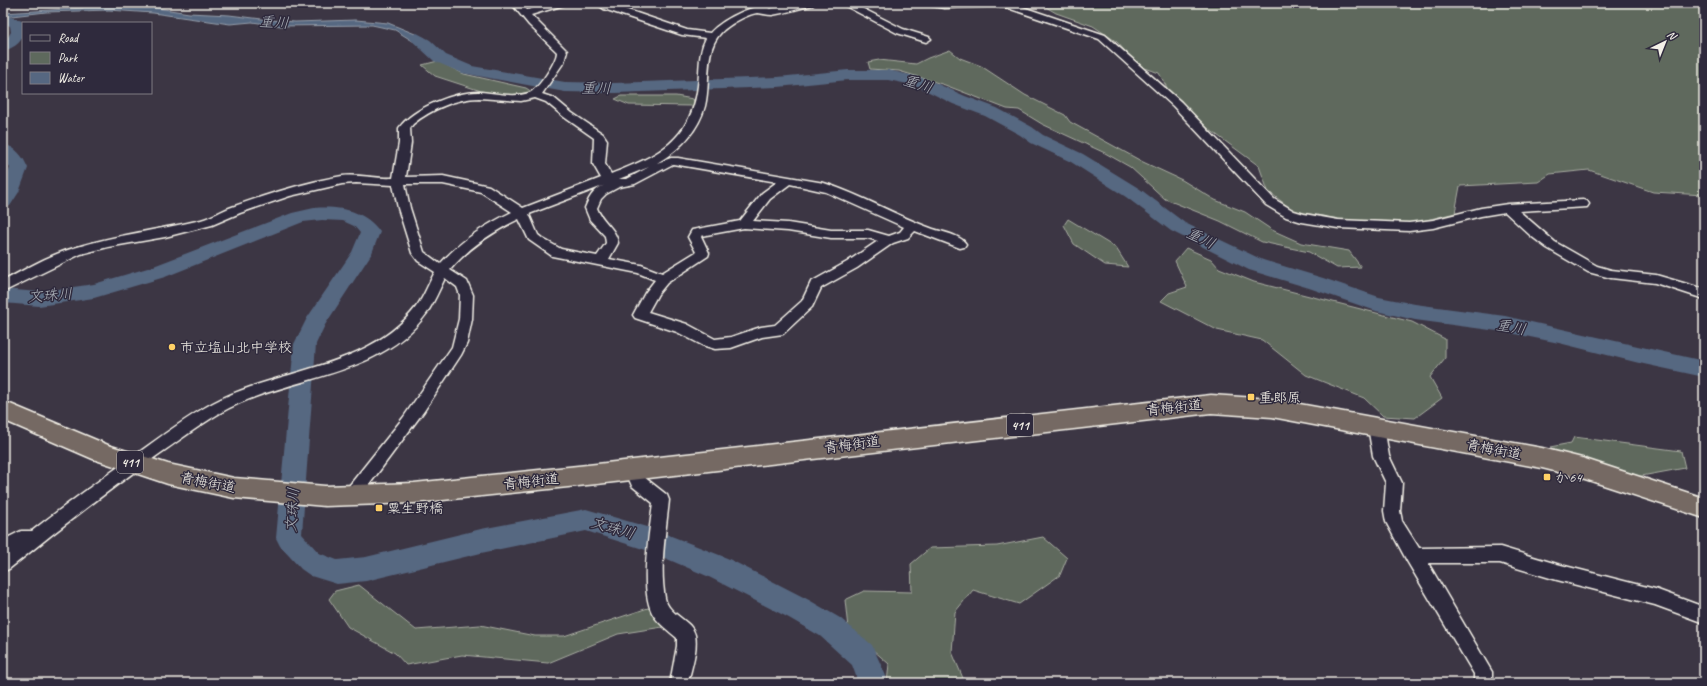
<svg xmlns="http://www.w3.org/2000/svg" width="1707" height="686" font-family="Caveat,'Klee One',sans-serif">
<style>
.green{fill:#5e695d;stroke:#a9ada2}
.water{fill:#566781;stroke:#959eaa}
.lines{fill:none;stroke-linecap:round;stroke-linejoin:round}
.river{fill:#566781;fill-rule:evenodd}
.minor-casing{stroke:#f4f1e8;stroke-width:3}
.highway-casing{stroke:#f4f1e8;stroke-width:3}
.minor{fill:#2f2a3d;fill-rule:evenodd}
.highway{fill:#756964;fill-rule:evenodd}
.poi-dot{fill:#ffd166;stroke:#2f2a3d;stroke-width:1.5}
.labels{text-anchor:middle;stroke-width:3;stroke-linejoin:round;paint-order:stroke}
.shield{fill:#2f2a3d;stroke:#b9b5b5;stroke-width:1}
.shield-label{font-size:13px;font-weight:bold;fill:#f4f1e8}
.poi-label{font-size:14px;fill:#f4f1e8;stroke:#2f2a3d;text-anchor:start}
.street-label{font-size:14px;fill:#f4f1e8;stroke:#2f2a3d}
.water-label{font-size:15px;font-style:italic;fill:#adb3ba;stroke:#2f2a3d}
</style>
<rect width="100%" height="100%" fill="#3c3644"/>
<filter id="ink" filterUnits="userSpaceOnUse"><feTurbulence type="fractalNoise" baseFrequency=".025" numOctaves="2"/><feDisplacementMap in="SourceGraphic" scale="8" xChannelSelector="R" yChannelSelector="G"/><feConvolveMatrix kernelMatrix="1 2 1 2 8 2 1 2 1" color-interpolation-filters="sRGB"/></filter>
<g filter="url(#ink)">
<path class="green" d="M 1039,3 L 1704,3 L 1704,195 L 1653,192 L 1589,170 L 1550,174 L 1538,182 L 1460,186 L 1455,213 L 1401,226 L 1339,219 L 1294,211 L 1268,191 L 1259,166 L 1210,130 L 1171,95 L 1159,73 L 1137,65 L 1117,42 L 1093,26 L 1056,13 Z
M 950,50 L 960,58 L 981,66 L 1025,95 L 1065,115 L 1070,122 L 1143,162 L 1182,180 L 1215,200 L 1245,212 L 1272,230 L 1301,243 L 1349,251 L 1361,267 L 1337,268 L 1309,252 L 1262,242 L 1220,221 L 1165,199 L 1130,167 L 1105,153 L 1042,124 L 1019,110 L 1007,109 L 945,85 L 899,71 L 870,69 L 868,62 L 879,60 L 916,64 L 928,58 Z
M 438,61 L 464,74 L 526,88 L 532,92 L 523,97 L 481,91 L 435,76 L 422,65 Z
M 621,96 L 676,96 L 693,99 L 695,103 L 693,106 L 629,105 L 615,99 Z
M 1068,219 L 1116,248 L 1128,267 L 1105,265 L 1074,244 L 1064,225 Z
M 1186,248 L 1211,259 L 1219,268 L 1254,282 L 1412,322 L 1445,339 L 1445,358 L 1430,377 L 1442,398 L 1415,418 L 1383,416 L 1364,398 L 1306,375 L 1262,340 L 1217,330 L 1161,301 L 1169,293 L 1187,287 L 1175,261 Z
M 1574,437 L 1681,451 L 1685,468 L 1636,477 L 1576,463 L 1550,447 L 1571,443 Z
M 1043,537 L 1067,558 L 1060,575 L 1019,604 L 973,590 L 955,612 L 952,652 L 965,683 L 887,683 L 889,664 L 848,628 L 845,600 L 864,591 L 912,592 L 911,564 L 930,548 L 997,546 Z
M 359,585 L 416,630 L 480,625 L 535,636 L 564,636 L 648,608 L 669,626 L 618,634 L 548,663 L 462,655 L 406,665 L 395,653 L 348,627 L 329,599 L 335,591 Z"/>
<path class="water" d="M 83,3 L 125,3 L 189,13 L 229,15 L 270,20 L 295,22 L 356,20 L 388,23 L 425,38 L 440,58 L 395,30 L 372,25 L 281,26 L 252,22 L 230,24 L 153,13 L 109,10 L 46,12 L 3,17 L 3,13 L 83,8 Z"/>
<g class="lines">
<path class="river" d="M 3,14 L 22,21 C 28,36 19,47 3,51 L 3,40 L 8,37 L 11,32 L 10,26 L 3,23 Z
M 417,33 L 430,40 L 446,55 L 472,66 L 565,82 L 615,83 L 778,77 L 848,70 L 888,70 L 910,75 L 929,80 L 965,96 L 997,108 L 1032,127 L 1043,135 L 1083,154 L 1114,173 L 1140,189 L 1185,223 L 1263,260 L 1323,278 L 1379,297 L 1415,304 L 1505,316 L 1704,361 L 1704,377 L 1639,363 L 1559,343 L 1505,332 L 1415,320 L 1376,311 L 1309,288 L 1249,270 L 1171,231 L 1126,197 L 1071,162 L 1031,143 L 1020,135 L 985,116 L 953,104 L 917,86 L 903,83 L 888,80 L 848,80 L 778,87 L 615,93 L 565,92 L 462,73 L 434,61 L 409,38 L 412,35 Z
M 3,144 C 16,147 23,156 28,168 L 19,192 L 10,206 L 3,208 L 3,186 L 10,168 L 3,157 Z
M 314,208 C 339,206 365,210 380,232 L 372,253 L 325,325 L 316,344 L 302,534 L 319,553 L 337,560 L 366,557 L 481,529 L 586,509 L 651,528 L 727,558 L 809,600 L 840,618 L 872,645 L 886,676 L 886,683 L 856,683 L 856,676 L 852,665 L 820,636 L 789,618 L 707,576 L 646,550 L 586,531 L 481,553 L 366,581 L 337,584 L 311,576 L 301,569 L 280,546 L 276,538 L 294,344 L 307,318 L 352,252 L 360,233 L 354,226 L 343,221 L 322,220 L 303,222 L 165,277 L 94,298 L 39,306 L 3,303 L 3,289 L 39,292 L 94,284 L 151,267 L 292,213 Z"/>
<g class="minor-casing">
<path id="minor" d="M 511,3 L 521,3 L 527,10 L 551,3 L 566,3 L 564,5 L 531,15 L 567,51 L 564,62 L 542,94 L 554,98 L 572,113 L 603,134 L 607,140 L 605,164 L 611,174 C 657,156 691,141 698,86 C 700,70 698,53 706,38 L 682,35 L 604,9 L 596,3 L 607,3 L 687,30 L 710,33 C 725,17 757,3 779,3 L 768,9 L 798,3 L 815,3 L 813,5 C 800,8 786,13 772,15 C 767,15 761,13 757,13 C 749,14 736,21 729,26 C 701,44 712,78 705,106 C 698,132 679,150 657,163 L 671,158 L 678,158 L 824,183 C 862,195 896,216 933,229 C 942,232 961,235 966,244 L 964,247 L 960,248 L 915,231 L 908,238 L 893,243 L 857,268 L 821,288 L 812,307 L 783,334 L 762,337 L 731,348 L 715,349 L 702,345 L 677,332 L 635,318 L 633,315 L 645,293 L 655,280 L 638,273 L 552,256 L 529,240 L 519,219 C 492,232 469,247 450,270 L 467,281 L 473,295 L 472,319 L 467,343 L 461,355 L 424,411 L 357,501 L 351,503 L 345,501 L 343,496 L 345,491 L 403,418 L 452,347 L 459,319 L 460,295 L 457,287 L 445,278 C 439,290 434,302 427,313 C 379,380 285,375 220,413 C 198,426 177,442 155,457 C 105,493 57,530 9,569 L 3,572 L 3,540 L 21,531 L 32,531 C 69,502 107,475 145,448 C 167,432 189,416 213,403 C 278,368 368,370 416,307 C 424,297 428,284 435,272 L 418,261 L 412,253 L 398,208 L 393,185 L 356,183 L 342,184 L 290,196 L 240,213 L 212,225 L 165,237 L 108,247 L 81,254 L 3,292 L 3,281 C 26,269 49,255 74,248 C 115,235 159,230 201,220 C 212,217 221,211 232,207 C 265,195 307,182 342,176 C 359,174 376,179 393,178 L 399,143 L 399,128 C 413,108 456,91 480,92 C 495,93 514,98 529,93 C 538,90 557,61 557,52 L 529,25 ZM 479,98 L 521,101 L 535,98 L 546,102 L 564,117 L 594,138 L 593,164 L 601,178 L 523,208 L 489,186 L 443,176 L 406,177 L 411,143 L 410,128 L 413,124 C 430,110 457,98 479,98 ZM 673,164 L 777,182 L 762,193 L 740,221 L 692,230 L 688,237 L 696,252 L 662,273 L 641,265 L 609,259 L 618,243 C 616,228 602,222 597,208 L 601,199 L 606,194 L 619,187 L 635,184 ZM 649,167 L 627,179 L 619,179 ZM 405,184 L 443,184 L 481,192 L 512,212 C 485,225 460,241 440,264 L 424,252 L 410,208 ZM 608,184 C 595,188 590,195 585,208 L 590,220 L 605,236 L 606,243 L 597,256 L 561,249 L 543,239 L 538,235 L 529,214 ZM 790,184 L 826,192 L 904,227 L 900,232 L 889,236 L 868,230 L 831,230 L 788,223 L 753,221 L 770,199 ZM 744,228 L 788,231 L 831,238 L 868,238 L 878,241 L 847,262 L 811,282 L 802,301 L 775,325 L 761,327 L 731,337 L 715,339 L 687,324 L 648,312 L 658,294 L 667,283 L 708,256 L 709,253 L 701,236 Z
M 840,3 L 852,3 L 903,29 L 929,37 L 931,39 L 926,42 L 897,33 Z
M 925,3 L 1011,3 L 1105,35 L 1181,102 L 1274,199 L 1294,211 L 1304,214 L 1338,220 L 1409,223 L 1433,220 L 1481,208 L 1508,204 L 1583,200 L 1587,201 L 1589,204 L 1587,207 L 1519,211 L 1555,242 L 1597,266 L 1611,270 L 1656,275 L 1704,289 L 1704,299 L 1655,283 L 1611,278 L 1588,272 L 1547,248 L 1531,236 L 1505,212 L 1481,216 L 1433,228 L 1409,231 L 1338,228 L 1302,222 L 1286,217 L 1266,205 L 1173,106 L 1099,39 L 1002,6 L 944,8 L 927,5 Z
M 1376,421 L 1381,423 L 1384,427 L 1389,456 L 1402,483 L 1400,511 L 1402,521 L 1419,548 L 1500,547 L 1557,564 L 1655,589 L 1704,607 L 1704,623 L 1655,605 L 1557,580 L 1500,563 L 1428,563 L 1492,672 L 1492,683 L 1474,683 L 1474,674 L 1407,561 L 1386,522 L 1384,511 L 1386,483 L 1373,456 L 1368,427 L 1371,423 Z
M 633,463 L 639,465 L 644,477 L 667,495 L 669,500 C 666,531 659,566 665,598 C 668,615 692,620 695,635 C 698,650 691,668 688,683 L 670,683 L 677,646 L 677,638 C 669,631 660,625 654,616 C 638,592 650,531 653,503 L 632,486 L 625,470 L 627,465 Z"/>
</g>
<g class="highway-casing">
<path id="highway" d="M 1211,395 L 1272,399 L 1542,448 L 1582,458 L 1704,498 L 1704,518 L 1582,478 L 1542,468 L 1272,417 L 1211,413 L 597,484 L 414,503 L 325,506 L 234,498 L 168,484 L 93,459 L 3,420 L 3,401 L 108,445 L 168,464 L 234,478 L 325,486 L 414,483 L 597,464 Z"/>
</g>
<use href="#minor" class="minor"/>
<use href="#highway" class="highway"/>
</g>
</g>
<g class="poi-dot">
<circle cx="172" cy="347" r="4"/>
<rect x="1247" y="393" width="8" height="8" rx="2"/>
<rect x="1543" y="473" width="8" height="8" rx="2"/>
<rect x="375" y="504" width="8" height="8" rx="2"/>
</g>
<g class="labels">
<g class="shield">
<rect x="1007" y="414" width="26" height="22" rx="3"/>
<rect x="117" y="451" width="26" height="22" rx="3"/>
</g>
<g class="shield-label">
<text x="1020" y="430">411</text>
<text x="130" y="467">411</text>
</g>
<g class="poi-label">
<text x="180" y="352">市立塩山北中学校</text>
<text x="1259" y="402">重郎原</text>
<text x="1555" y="482">か64</text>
<text x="387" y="513">粟生野橋</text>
</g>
<g class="street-label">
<text transform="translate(1174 407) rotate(-6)" y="5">青梅街道</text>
<text transform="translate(852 444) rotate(-7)" y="5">青梅街道</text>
<text transform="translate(1494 449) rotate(11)" y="5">青梅街道</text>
<text transform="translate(531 481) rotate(-6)" y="5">青梅街道</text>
<text transform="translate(208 482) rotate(11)" y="5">青梅街道</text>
</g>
<g class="water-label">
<text transform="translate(274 22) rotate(4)" y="5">重川</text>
<text transform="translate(918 84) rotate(18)" y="5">重川</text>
<text transform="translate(596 88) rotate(1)" y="5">重川</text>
<text transform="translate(1201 238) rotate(26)" y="5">重川</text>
<text transform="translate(50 295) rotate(-4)" y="5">文珠川</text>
<text transform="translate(1511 327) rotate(10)" y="5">重川</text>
<text transform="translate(292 510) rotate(-86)" y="5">文珠川</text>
<text transform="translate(613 528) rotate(16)" y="5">文珠川</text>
</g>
</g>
<rect width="1707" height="686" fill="none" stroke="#2f2a3d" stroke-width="16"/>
<rect x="8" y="8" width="1691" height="670" fill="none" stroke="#f4f1e8" stroke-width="1.5" filter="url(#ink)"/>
<rect x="22" y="22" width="130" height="72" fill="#2f2a3d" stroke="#7e7a81"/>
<rect x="30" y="35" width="20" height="6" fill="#2f2a3d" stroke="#7e7a81"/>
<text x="58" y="42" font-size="12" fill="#f4f1e8">Road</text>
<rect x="30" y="52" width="20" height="12" fill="#5e695d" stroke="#7e7a81"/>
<text x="58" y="62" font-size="12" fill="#f4f1e8">Park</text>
<rect x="30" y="72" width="20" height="12" fill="#566781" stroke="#7e7a81"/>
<text x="58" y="82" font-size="12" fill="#f4f1e8">Water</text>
<g transform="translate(1665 42) rotate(43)" stroke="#2f2a3d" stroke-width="3" paint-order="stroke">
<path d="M0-3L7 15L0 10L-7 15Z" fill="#f4f1e8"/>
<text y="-6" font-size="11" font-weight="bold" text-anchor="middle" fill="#f4f1e8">N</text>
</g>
</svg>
